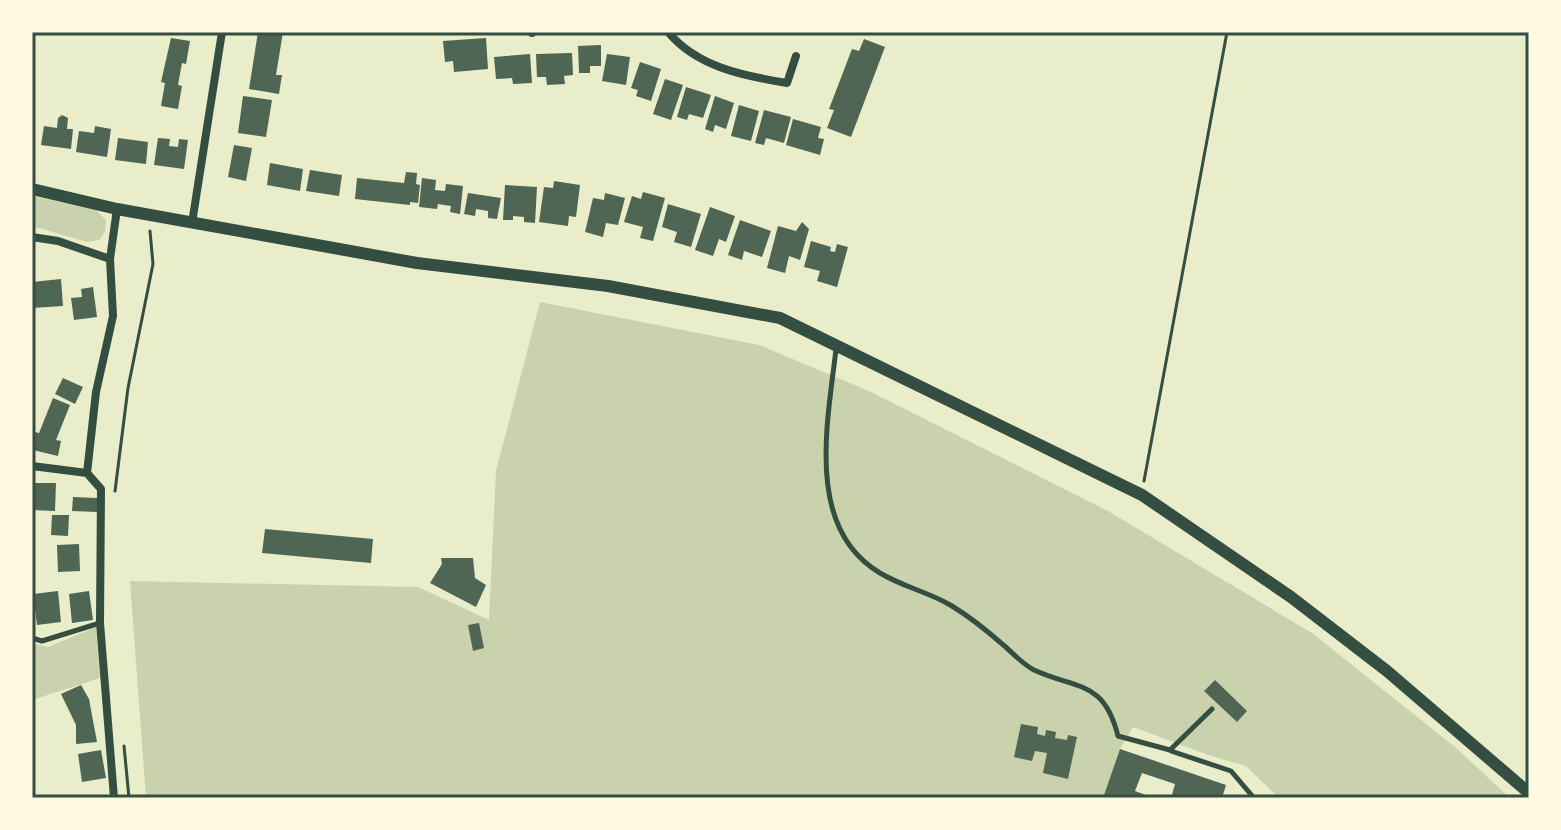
<svg xmlns="http://www.w3.org/2000/svg" width="1561" height="830" font-family="Georgia,serif">
<style>
.green{fill:#cad2ad}
.building{fill:#4f6655}
.lines{fill:none;stroke-linecap:round;stroke-linejoin:round}
.path{stroke:#344e41;stroke-width:3}
.service{stroke:#344e41;stroke-width:5}
.minor{stroke:#344e41;stroke-width:8}
.tertiary{stroke:#344e41;stroke-width:12}
.neatline{fill:none;stroke:#344e41;stroke-width:3}
</style>
<rect width="100%" height="100%" fill="#e9edc9"/>
<path class="green" d="M 32,196 L 96,210 L 106,220 L 105,232 L 99,240 L 87,242 L 32,226 Z
M 540,302 L 759,345 L 869,391 L 1108,511 L 1312,633 L 1455,747 L 1510,798 L 1279,798 L 1246,766 L 1211,756 L 1133,727 L 1120,749 L 1103,798 L 146,798 L 130,581 L 418,587 L 489,620 L 496,471 Z
M 96,627 L 100,678 L 32,700 L 32,643 L 48,647 Z"/>
<path class="building" d="M 258,32 L 283,32 L 276,75 L 282,75 L 279,94 L 249,89 Z
M 171,38 L 190,41 L 186,64 L 182,63 L 178,85 L 182,86 L 178,109 L 161,106 L 165,83 L 161,82 Z
M 486,38 L 488,69 L 454,72 L 453,61 L 445,62 L 443,41 Z
M 864,39 L 885,47 L 851,137 L 827,128 L 834,110 L 829,109 L 852,49 L 859,51 Z
M 601,45 L 601,66 L 590,66 L 590,73 L 579,73 L 578,46 Z
M 572,53 L 573,75 L 564,76 L 565,84 L 547,85 L 546,77 L 537,77 L 536,54 Z
M 530,54 L 532,83 L 513,84 L 512,78 L 496,79 L 494,57 Z
M 607,54 L 630,57 L 626,85 L 602,81 Z
M 640,62 L 661,69 L 651,101 L 636,96 L 638,90 L 631,88 Z
M 665,79 L 683,85 L 671,120 L 653,114 Z
M 686,87 L 711,95 L 703,118 L 689,114 L 687,120 L 677,117 Z
M 243,96 L 272,100 L 266,137 L 238,133 Z
M 715,96 L 734,103 L 726,129 L 715,125 L 713,132 L 705,129 Z
M 739,105 L 759,111 L 751,141 L 731,136 Z
M 764,110 L 791,117 L 784,143 L 766,138 L 764,145 L 755,143 Z
M 62,115 L 68,118 L 67,129 L 73,129 L 71,149 L 41,145 L 44,126 L 57,128 L 58,118 Z
M 793,119 L 821,127 L 818,138 L 824,139 L 820,155 L 786,145 Z
M 95,126 L 111,129 L 107,157 L 76,152 L 79,131 L 94,133 Z
M 118,138 L 148,142 L 146,164 L 115,160 Z
M 158,138 L 170,139 L 169,146 L 178,147 L 179,139 L 188,140 L 184,169 L 154,165 Z
M 234,145 L 252,148 L 246,181 L 228,177 Z
M 270,163 L 303,169 L 300,191 L 267,185 Z
M 310,170 L 342,175 L 339,196 L 306,191 Z
M 406,172 L 417,173 L 416,184 L 420,185 L 418,203 L 410,202 L 410,205 L 355,199 L 357,178 L 404,183 Z
M 422,178 L 436,180 L 435,190 L 445,191 L 446,184 L 463,186 L 460,214 L 450,212 L 451,206 L 438,204 L 437,209 L 419,207 Z
M 554,181 L 580,185 L 576,217 L 569,216 L 568,226 L 539,222 L 544,187 L 553,188 Z
M 505,185 L 537,187 L 535,223 L 524,222 L 524,217 L 513,216 L 513,220 L 503,220 Z
M 643,192 L 665,198 L 653,241 L 640,238 L 643,227 L 624,222 L 632,196 L 641,199 Z
M 468,193 L 501,198 L 497,219 L 488,218 L 488,211 L 476,209 L 475,216 L 464,214 Z
M 605,193 L 625,198 L 618,225 L 606,223 L 603,237 L 585,232 L 593,198 L 604,200 Z
M 668,204 L 701,214 L 691,247 L 674,242 L 677,232 L 662,227 Z
M 710,207 L 735,216 L 726,242 L 719,239 L 713,256 L 695,250 Z
M 740,220 L 771,231 L 762,257 L 744,251 L 742,260 L 728,255 Z
M 802,222 L 809,229 L 800,260 L 789,256 L 785,273 L 767,268 L 778,226 L 796,231 Z
M 811,241 L 831,247 L 830,251 L 835,252 L 837,244 L 848,247 L 837,287 L 817,281 L 820,271 L 804,267 Z
M 61,279 L 63,306 L 32,308 L 32,282 Z
M 93,287 L 97,317 L 74,320 L 71,298 L 82,297 L 81,289 Z
M 63,378 L 83,387 L 75,404 L 55,394 Z
M 53,398 L 70,405 L 56,440 L 61,441 L 58,456 L 33,450 L 35,432 L 39,433 Z
M 33,483 L 56,483 L 55,511 L 32,510 Z
M 73,497 L 97,498 L 97,512 L 72,511 Z
M 52,515 L 69,515 L 68,536 L 51,535 Z
M 265,529 L 373,539 L 371,563 L 262,553 Z
M 79,544 L 80,571 L 58,572 L 57,545 Z
M 441,558 L 473,558 L 475,578 L 486,585 L 476,607 L 430,583 L 442,564 Z
M 58,591 L 61,622 L 37,625 L 33,594 Z
M 89,591 L 93,620 L 72,623 L 69,594 Z
M 479,623 L 484,648 L 473,651 L 468,625 Z
M 1215,680 L 1247,711 L 1237,722 L 1204,691 Z
M 81,685 L 89,699 L 97,742 L 76,744 L 76,725 L 61,694 Z
M 1021,724 L 1038,727 L 1037,734 L 1045,736 L 1046,730 L 1056,732 L 1055,738 L 1067,740 L 1068,735 L 1077,737 L 1068,779 L 1043,773 L 1047,753 L 1035,751 L 1032,761 L 1014,757 Z
M 1120,749 L 1226,785 L 1222,798 L 1171,798 L 1175,784 L 1142,773 L 1135,791 L 1154,798 L 1103,798 Z
M 101,750 L 106,778 L 82,782 L 78,754 Z"/>
<g class="lines">
<path class="path" d="M 1144,481 L 1227,32
M 115,491 L 128,388 L 153,264 L 150,231
M 124,746 L 129,798"/>
<path class="service" d="M 836,349 C 828,421 804,528 880,573 C 903,587 929,592 952,606 C 970,617 985,629 1001,643 C 1011,651 1022,664 1034,670 C 1078,690 1104,680 1118,736 L 1170,750 L 1212,709
M 32,638 L 42,641 L 100,623
M 1171,751 L 1231,771 L 1254,798"/>
<path class="minor" d="M 532,32 L 532,33
M 668,32 C 697,67 744,76 787,83 L 796,56
M 192,223 L 222,32
M 32,237 L 58,241 L 110,259
M 32,466 L 87,473
M 87,473 L 101,489 L 100,623 L 114,798
M 87,473 L 96,392 L 113,316 L 110,259 L 117,209"/>
<path class="tertiary" d="M 32,189 L 117,209 L 417,263 L 608,286 L 780,318 L 1142,495 L 1291,597 L 1387,671 L 1529,793"/>
</g>
<rect width="1561" height="830" fill="none" stroke="#fefae0" stroke-width="68"/>
<rect x="34" y="34" width="1493" height="762" class="neatline"/>
</svg>
